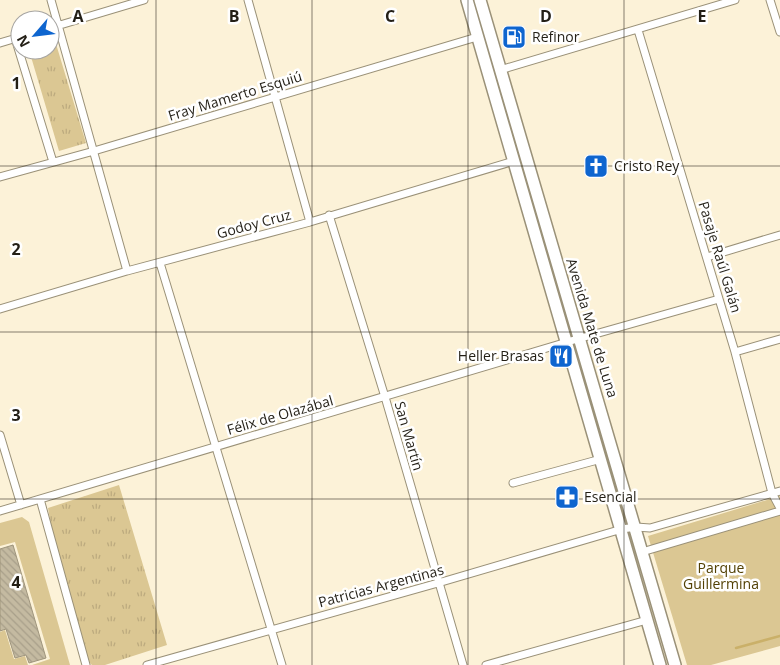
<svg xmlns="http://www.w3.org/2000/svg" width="780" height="665" font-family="'Open Sans',sans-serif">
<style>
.grass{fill:url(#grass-tufts)}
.park{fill:#dbc793}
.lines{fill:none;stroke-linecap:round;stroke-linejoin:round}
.stream{stroke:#cab069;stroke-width:2.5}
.building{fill:url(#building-back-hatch);stroke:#9f957d}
.minor-casing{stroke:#9a9178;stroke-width:9}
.primary-casing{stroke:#9a9178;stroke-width:14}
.minor{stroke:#fff;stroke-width:7}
.primary{stroke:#fff;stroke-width:11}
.grid{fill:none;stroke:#231f16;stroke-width:1;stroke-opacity:0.55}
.labels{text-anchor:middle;stroke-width:5;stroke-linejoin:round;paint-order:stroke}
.poi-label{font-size:14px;fill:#231f16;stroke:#fff;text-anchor:start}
.street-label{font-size:14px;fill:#231f16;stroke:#fff}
.park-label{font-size:14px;fill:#534105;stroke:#fff}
.grid-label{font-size:16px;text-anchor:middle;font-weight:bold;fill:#231f16;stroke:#fff;stroke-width:5;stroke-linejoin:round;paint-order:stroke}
</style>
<defs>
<pattern id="grass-tufts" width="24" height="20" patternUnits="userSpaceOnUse" patternTransform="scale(1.25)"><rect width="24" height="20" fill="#dbc793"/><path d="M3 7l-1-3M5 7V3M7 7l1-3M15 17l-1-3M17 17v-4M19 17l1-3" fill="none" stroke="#bcaa7e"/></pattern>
<pattern id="building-back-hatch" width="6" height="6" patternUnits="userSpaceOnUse" patternTransform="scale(1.25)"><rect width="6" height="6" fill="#c4baa1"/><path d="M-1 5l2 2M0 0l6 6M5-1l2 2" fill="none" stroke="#a89f8a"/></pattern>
</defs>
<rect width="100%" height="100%" fill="#fcf2d8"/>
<path class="grass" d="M 53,34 L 86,143 L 59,151 L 29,50 L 50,50 L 50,35 Z
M 119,485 L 167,645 L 105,665 L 92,665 L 88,661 L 52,531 L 48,508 Z"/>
<path class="park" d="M 780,496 L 780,646 L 711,665 L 687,665 L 648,536 Z
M 22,517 L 29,522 L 70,665 L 32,665 L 50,659 L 15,542 L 0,546 L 0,523 Z
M 5,630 L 14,659 L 25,656 L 28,665 L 0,665 L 0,632 Z"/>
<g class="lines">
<path class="stream" d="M 736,648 L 780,636"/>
</g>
<path class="building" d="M 13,545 L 46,658 L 29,663 L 26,655 L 15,658 L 6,629 L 0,631 L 0,549 Z"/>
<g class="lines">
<g class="minor-casing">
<path id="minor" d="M 51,0 L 127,271
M 248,0 L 310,222
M 770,0 L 780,32
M 50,28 L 144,0
M 638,30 L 735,352 L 772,493 L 780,508
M 15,38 L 53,162
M 0,43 L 20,37
M 500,70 L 735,0
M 0,177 L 94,151 L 477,37
M 329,215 L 385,397 L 463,665
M 707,257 L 780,235
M 160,263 L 282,665
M 0,309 L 127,271 L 310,222 L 514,161
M 735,352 L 780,339
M 0,435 L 21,505
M 513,483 L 601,459
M 40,499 L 86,665
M 0,511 L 567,342 L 719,299
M 642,552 L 780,511
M 147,665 L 438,583 L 622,529 L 636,527 L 650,528 L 780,491
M 486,665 L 647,620"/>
</g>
<g class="primary-casing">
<path id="primary" d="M 467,0 L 660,665
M 480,0 L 675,665"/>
</g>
<use href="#minor" class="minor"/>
<use href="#primary" class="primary"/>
</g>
<path class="grid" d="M 156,0 L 156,665M 312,0 L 312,665M 468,0 L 468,665M 624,0 L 624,665M 0,166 L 780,166M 0,332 L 780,332M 0,499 L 780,499"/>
<defs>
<g id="fuel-square" transform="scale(1.25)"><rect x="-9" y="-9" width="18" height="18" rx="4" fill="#0e65cf" stroke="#fff"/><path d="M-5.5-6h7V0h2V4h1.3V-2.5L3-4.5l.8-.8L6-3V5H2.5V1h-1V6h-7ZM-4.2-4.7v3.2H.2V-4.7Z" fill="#fff"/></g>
<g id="church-square" transform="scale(1.25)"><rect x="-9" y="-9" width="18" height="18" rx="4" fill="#0e65cf" stroke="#fff"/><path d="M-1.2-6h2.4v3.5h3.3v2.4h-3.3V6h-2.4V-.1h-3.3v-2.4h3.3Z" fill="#fff"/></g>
<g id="restaurant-square" transform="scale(1.25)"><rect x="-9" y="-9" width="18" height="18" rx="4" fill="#0e65cf" stroke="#fff"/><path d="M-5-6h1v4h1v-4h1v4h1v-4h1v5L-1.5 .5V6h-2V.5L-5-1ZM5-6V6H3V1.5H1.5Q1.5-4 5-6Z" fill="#fff"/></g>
<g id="pharmacy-square" transform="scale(1.25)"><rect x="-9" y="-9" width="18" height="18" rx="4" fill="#0e65cf" stroke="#fff"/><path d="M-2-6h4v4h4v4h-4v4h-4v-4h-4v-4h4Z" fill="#fff"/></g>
</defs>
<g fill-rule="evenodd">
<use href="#fuel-square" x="514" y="37"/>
<use href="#church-square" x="596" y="166"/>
<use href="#restaurant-square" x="561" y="356"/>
<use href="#pharmacy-square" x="567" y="497"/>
</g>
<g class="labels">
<g class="poi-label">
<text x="532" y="42">Refinor</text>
<text x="614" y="171">Cristo Rey</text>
<text x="544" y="361" text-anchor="end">Heller Brasas</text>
<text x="584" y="502">Esencial</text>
</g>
<g class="street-label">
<text transform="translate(235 96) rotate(-17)" y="5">Fray Mamerto Esquiú</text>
<text transform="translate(254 224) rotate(-15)" y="5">Godoy Cruz</text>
<text transform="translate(720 257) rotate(73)" y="5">Pasaje Raúl Galán</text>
<text transform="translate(592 328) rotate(73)" y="5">Avenida Mate de Luna</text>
<text transform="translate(280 415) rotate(-16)" y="5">Félix de Olazábal</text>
<text transform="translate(409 436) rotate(74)" y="5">San Martín</text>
<text transform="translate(381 586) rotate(-15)" y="5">Patricias Argentinas</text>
</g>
<g class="park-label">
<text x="721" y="573">Parque<tspan x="721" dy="16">Guillermina</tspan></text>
</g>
</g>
<g class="grid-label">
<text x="78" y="22">A</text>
<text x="234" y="22">B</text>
<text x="390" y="22">C</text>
<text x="546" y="22">D</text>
<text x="702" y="22">E</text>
<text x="16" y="89">1</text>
<text x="16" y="255">2</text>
<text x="16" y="421">3</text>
<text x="16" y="588">4</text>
</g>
<g transform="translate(35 35) rotate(242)"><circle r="24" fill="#ffffff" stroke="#a7a5a2"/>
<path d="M0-4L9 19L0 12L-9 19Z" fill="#0e65cf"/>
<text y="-8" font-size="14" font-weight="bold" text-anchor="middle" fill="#231f16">N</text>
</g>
</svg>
